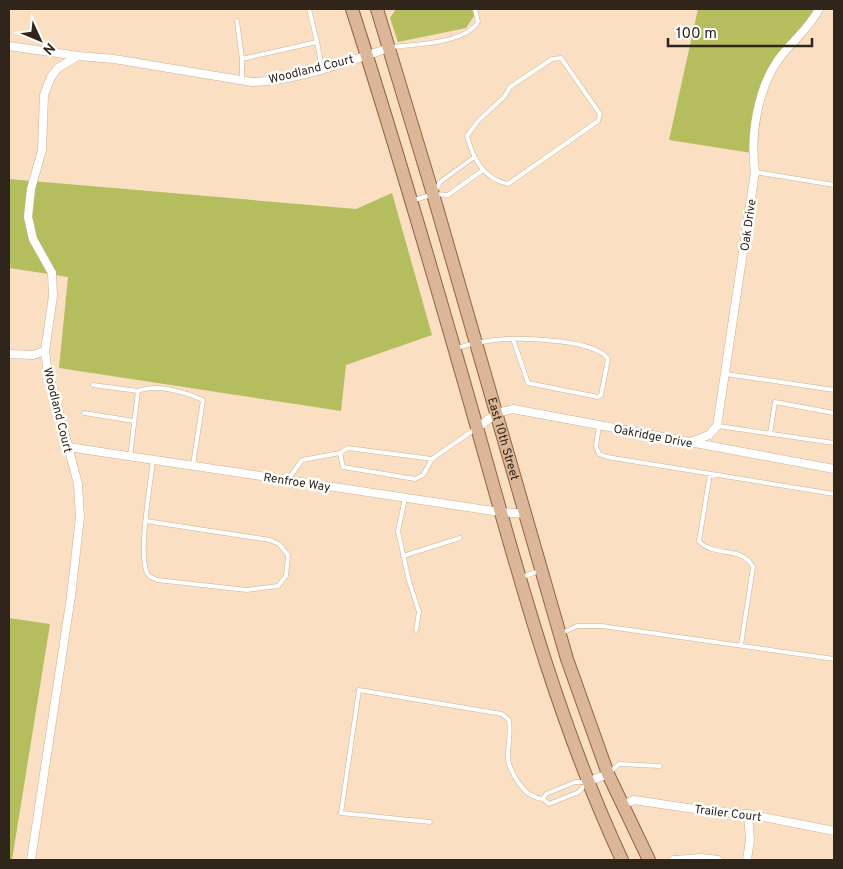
<svg xmlns="http://www.w3.org/2000/svg" width="843" height="869" font-family="Overpass,sans-serif">
<style>
.green{fill:#b4be5e}
.lines{fill:none;stroke-linecap:round;stroke-linejoin:round}
.lane-casing{stroke:#ccb195;stroke-width:5}
.street-casing{stroke:#ccb195;stroke-width:9}
.primary-casing{stroke:#906340;stroke-width:14}
.lane{stroke:#fff;stroke-width:4}
.street{stroke:#fff;stroke-width:8}
.primary{stroke:#dcb699;stroke-width:12}
.labels{text-anchor:middle;stroke-width:5;stroke-linejoin:round;paint-order:stroke}
.street-label{font-size:12px;fill:#2f251a;stroke:#fff}
</style>
<rect width="100%" height="100%" fill="#fbdfc2"/>
<path class="green" d="M 396,9 L 472,9 L 474,16 L 466,28 L 398,42 L 390,18 Z
M 698,9 L 816,9 L 779,59 L 760,105 L 752,153 L 669,140 Z
M 9,179 L 356,209 L 392,193 L 432,335 L 346,365 L 341,411 L 59,368 L 68,277 L 9,268 Z
M 9,618 L 50,624 L 12,860 L 9,860 Z"/>
<g class="lines">
<g class="lane-casing">
<path id="lane" d="M 309,9 L 317,42
M 237,21 L 242,59
M 391,47 C 416,44 464,44 478,22 L 475,9
M 561,58 L 600,114 L 598,121 L 508,184 C 483,179 473,158 467,136 L 478,121 L 504,97 L 510,87 L 552,59 Z
M 242,80 L 242,59 L 317,42 L 322,68
M 755,172 L 834,185
M 436,190 L 440,182 L 473,158
M 435,194 L 448,195 L 483,170
M 414,200 L 431,195
M 457,348 C 473,343 489,340 507,339 C 528,338 596,340 608,359 L 601,395 L 598,397 L 528,383 L 513,339
M 726,374 L 834,390
M 93,385 L 138,391
M 84,413 L 134,421
M 599,426 L 596,446 L 599,454 L 607,457 L 834,494
M 718,426 L 834,443
M 770,434 L 775,402 L 834,413
M 340,453 L 343,467 L 415,479 L 423,475 L 432,459 L 475,429
M 130,457 L 138,391 C 158,383 184,392 203,400 L 193,465
M 710,474 L 699,541 C 714,558 742,545 753,567 L 741,645
M 288,480 L 302,460 L 340,453 L 348,448 L 432,459
M 405,498 L 398,531 L 409,581 L 419,612 L 416,630
M 146,521 L 270,540 L 279,544 L 288,555 L 286,576 L 278,586 L 247,590 L 157,580 L 149,576 C 136,561 151,482 153,460
M 403,556 L 460,538
M 522,577 L 539,571
M 562,633 L 577,626 L 602,626 L 834,659
M 610,772 L 619,764 L 660,766
M 575,782 L 587,782 L 579,792 L 549,804 L 543,799 L 546,794 Z
M 430,822 L 341,813 L 359,690 L 502,714 L 509,720 C 513,751 498,755 521,786 C 527,794 533,798 543,799"/>
</g>
<g class="street-casing">
<path id="street" d="M 9,46 L 78,56
M 9,354 L 33,355 L 45,351
M 477,428 L 497,413 L 513,409 L 834,469
M 688,443 L 709,435 L 717,426 L 755,172 C 750,137 757,90 778,60 C 791,42 809,29 819,9
M 68,447 L 500,512 L 526,514
M 587,782 L 608,774
M 622,805 L 634,800 L 708,811 L 748,814 L 834,831
M 31,860 L 71,596 L 80,517 L 78,484 L 47,367 L 45,351 L 53,296 L 52,273 L 33,239 L 28,217 L 31,189 L 42,150 L 44,95 L 51,77 L 58,68 L 78,56 L 114,59 L 252,82 C 298,81 346,62 389,48
M 674,860 L 702,858 L 718,860
M 747,860 L 750,840 L 748,814"/>
</g>
<g class="primary-casing">
<g id="primary">
<path d="M 352,9 C 397,149 438,290 478,431 C 519,577 558,723 622,860"/>
<path id="s1" d="M 377,9 L 433,194 L 567,659 L 608,774 L 649,860"/>
</g>
</g>
<use href="#lane" class="lane"/>
<use href="#street" class="street"/>
<use href="#primary" class="primary"/>
</g>
<g class="labels">
<g class="street-label">
<text transform="translate(311 69) rotate(-14)" y="4">Woodland Court</text>
<text transform="translate(748 225) rotate(-82)" y="4">Oak Drive</text>
<text transform="translate(58 410) rotate(76)" y="4">Woodland Court</text>
<text transform="translate(653 436) rotate(11)" y="4">Oakridge Drive</text>
<text dy="4" stroke="none"><textPath href="#s1" startOffset="448">East 10th Street</textPath></text>
<text transform="translate(297 482) rotate(9)" y="4">Renfroe Way</text>
<text transform="translate(728 813) rotate(7)" y="4">Trailer Court</text>
</g>
</g>
<rect width="843" height="869" fill="none" stroke="#2f251a" stroke-width="20"/>
<g transform="translate(40 40) rotate(134)" stroke="#ffffff" stroke-width="4" paint-order="stroke">
<path d="M0-4L9 19L0 12L-9 19Z" fill="#2f251a"/>
<text y="-8" font-size="14" font-weight="bold" text-anchor="middle" fill="#2f251a">N</text>
</g>
<path d="M668 38v8h144v-8" fill="none" stroke="#2f251a" stroke-width="2.5"/>
<text x="676" y="38" font-size="15" fill="#2f251a" stroke="#ffffff" stroke-width="4" paint-order="stroke">100 m</text>
</svg>
